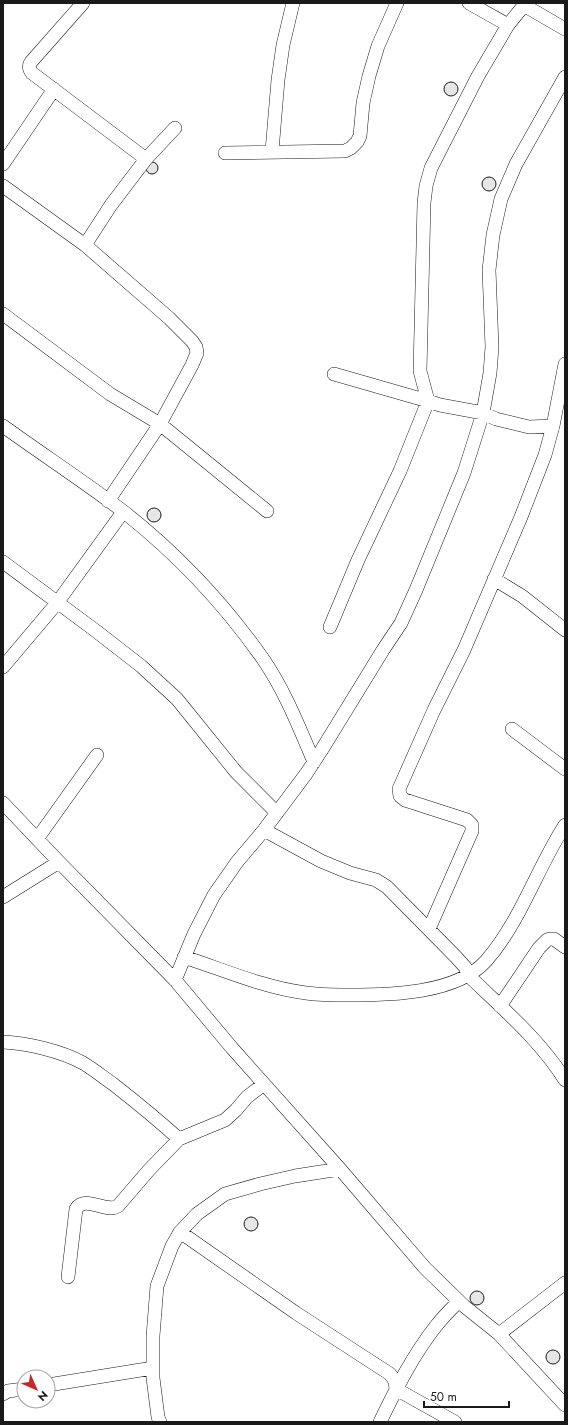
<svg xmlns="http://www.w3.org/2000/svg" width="568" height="1425" font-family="Jost,sans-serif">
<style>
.building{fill:#e6e6e6;stroke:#1a1a1a}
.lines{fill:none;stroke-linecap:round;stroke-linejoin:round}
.minor-casing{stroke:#1a1a1a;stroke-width:14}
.minor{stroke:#fff;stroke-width:13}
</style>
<rect width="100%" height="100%" fill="#fff"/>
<path class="building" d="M444 89a7 7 0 1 1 14 0a7 7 0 1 1-14 0Z
M146 168a6 6 0 1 1 12 0a6 6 0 1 1-12 0Z
M482 184a7 7 0 1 1 14 0a7 7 0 1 1-14 0Z
M147 515a7 7 0 1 1 14 0a7 7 0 1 1-14 0Z
M244 1224a7 7 0 1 1 14 0a7 7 0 1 1-14 0Z
M470 1298a7 7 0 1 1 14 0a7 7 0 1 1-14 0Z
M546 1357a7 7 0 1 1 14 0a7 7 0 1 1-14 0Z"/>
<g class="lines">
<g class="minor-casing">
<path id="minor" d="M 83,3 L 31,62 C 28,66 29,69 32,73 L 146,159
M 469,3 L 508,25
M 272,151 L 278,80 L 283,45 L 293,3
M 225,153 L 345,151 L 351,148 L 357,142 L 360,136 L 363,103 L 369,76 L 378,46 L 397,3
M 3,164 L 54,89
M 3,186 L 85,245 L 169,318 L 192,341 L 196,347 L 197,353 L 192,365 L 160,424 L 108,501
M 85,245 L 111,205 L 146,159 L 175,128
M 3,314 L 110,394 L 160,424 L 267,511
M 3,426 C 43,455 85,482 124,512 C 176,553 225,605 263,659 C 285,691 299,727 314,762
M 553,426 L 529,427 L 496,419 L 483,413 L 440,405 L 428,401 L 420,371 L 424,203 L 426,186 L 431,168 L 478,76 L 508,25 L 521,9 L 527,7 L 565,29
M 3,562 L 96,631 L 141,666 L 177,699 L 236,772 L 277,813
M 494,579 L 522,596 L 565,630
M 330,627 L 358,560 L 400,471 L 428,401 L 334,374
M 3,667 L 57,603 L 123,512
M 512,729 L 565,769
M 3,803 L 59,862 L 175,980 L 232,1048 L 340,1169 L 425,1268 L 464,1306 L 499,1334 L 565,1405
M 264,830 L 321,861 L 350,873 L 376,880 L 387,887 L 456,957 L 465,967 L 469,976 C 503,1009 540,1040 565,1080
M 37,839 L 97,755
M 3,897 L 59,862
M 429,929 L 472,831 L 472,825 L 467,820 L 405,800 L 400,796 L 399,789 L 434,710 L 464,650 L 521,517 L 545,455 L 553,426 L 565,364
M 184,957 C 224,970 265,988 306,993 C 320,995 335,995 349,995 C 390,995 456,994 486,961 C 521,921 537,868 565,825
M 175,980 L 194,934 L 214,895 L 237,862 L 264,830 L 306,774 L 321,751 L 383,650 L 401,623 L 416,590 L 464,473 L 483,413 L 490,373 L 492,347 L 489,270 L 493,235 L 501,199 L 516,164 L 565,77
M 500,1006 L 539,948 L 547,940 L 550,939 L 554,939 L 565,947
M 3,1042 C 27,1043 61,1051 83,1063 C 93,1069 103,1077 113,1084 C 136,1102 158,1120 179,1139
M 180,1232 L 296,1313 L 390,1374 L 395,1381 L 396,1389 L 455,1422
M 68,1277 L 76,1209 C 85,1194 106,1214 118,1206 L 149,1170 L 179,1139 L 225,1120 L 236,1110 L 247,1097 L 264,1084
M 499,1334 L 565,1283
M 48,1385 L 153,1368
M 3,1394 L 8,1391 L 24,1389
M 160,1422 L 158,1417 L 153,1378 L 153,1336 L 157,1286 L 172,1246 L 180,1232 L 197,1214 L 225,1194 L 260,1184 L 295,1176 L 340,1169
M 380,1422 C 396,1389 413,1355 436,1326 C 443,1317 451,1309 459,1301"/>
</g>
<use href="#minor" class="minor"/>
</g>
<rect width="568" height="1425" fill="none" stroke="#1a1a1a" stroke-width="8"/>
<g transform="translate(36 1389) rotate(135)"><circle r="19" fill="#ffffff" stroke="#a3a3a3"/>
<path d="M0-3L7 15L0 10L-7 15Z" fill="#c62828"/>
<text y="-6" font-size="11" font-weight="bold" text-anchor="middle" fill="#1a1a1a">N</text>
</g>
<path d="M424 1401v6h85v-6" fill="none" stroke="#1a1a1a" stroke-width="2"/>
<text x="430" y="1401" font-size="12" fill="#1a1a1a" stroke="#ffffff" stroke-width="3" paint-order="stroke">50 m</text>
</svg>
